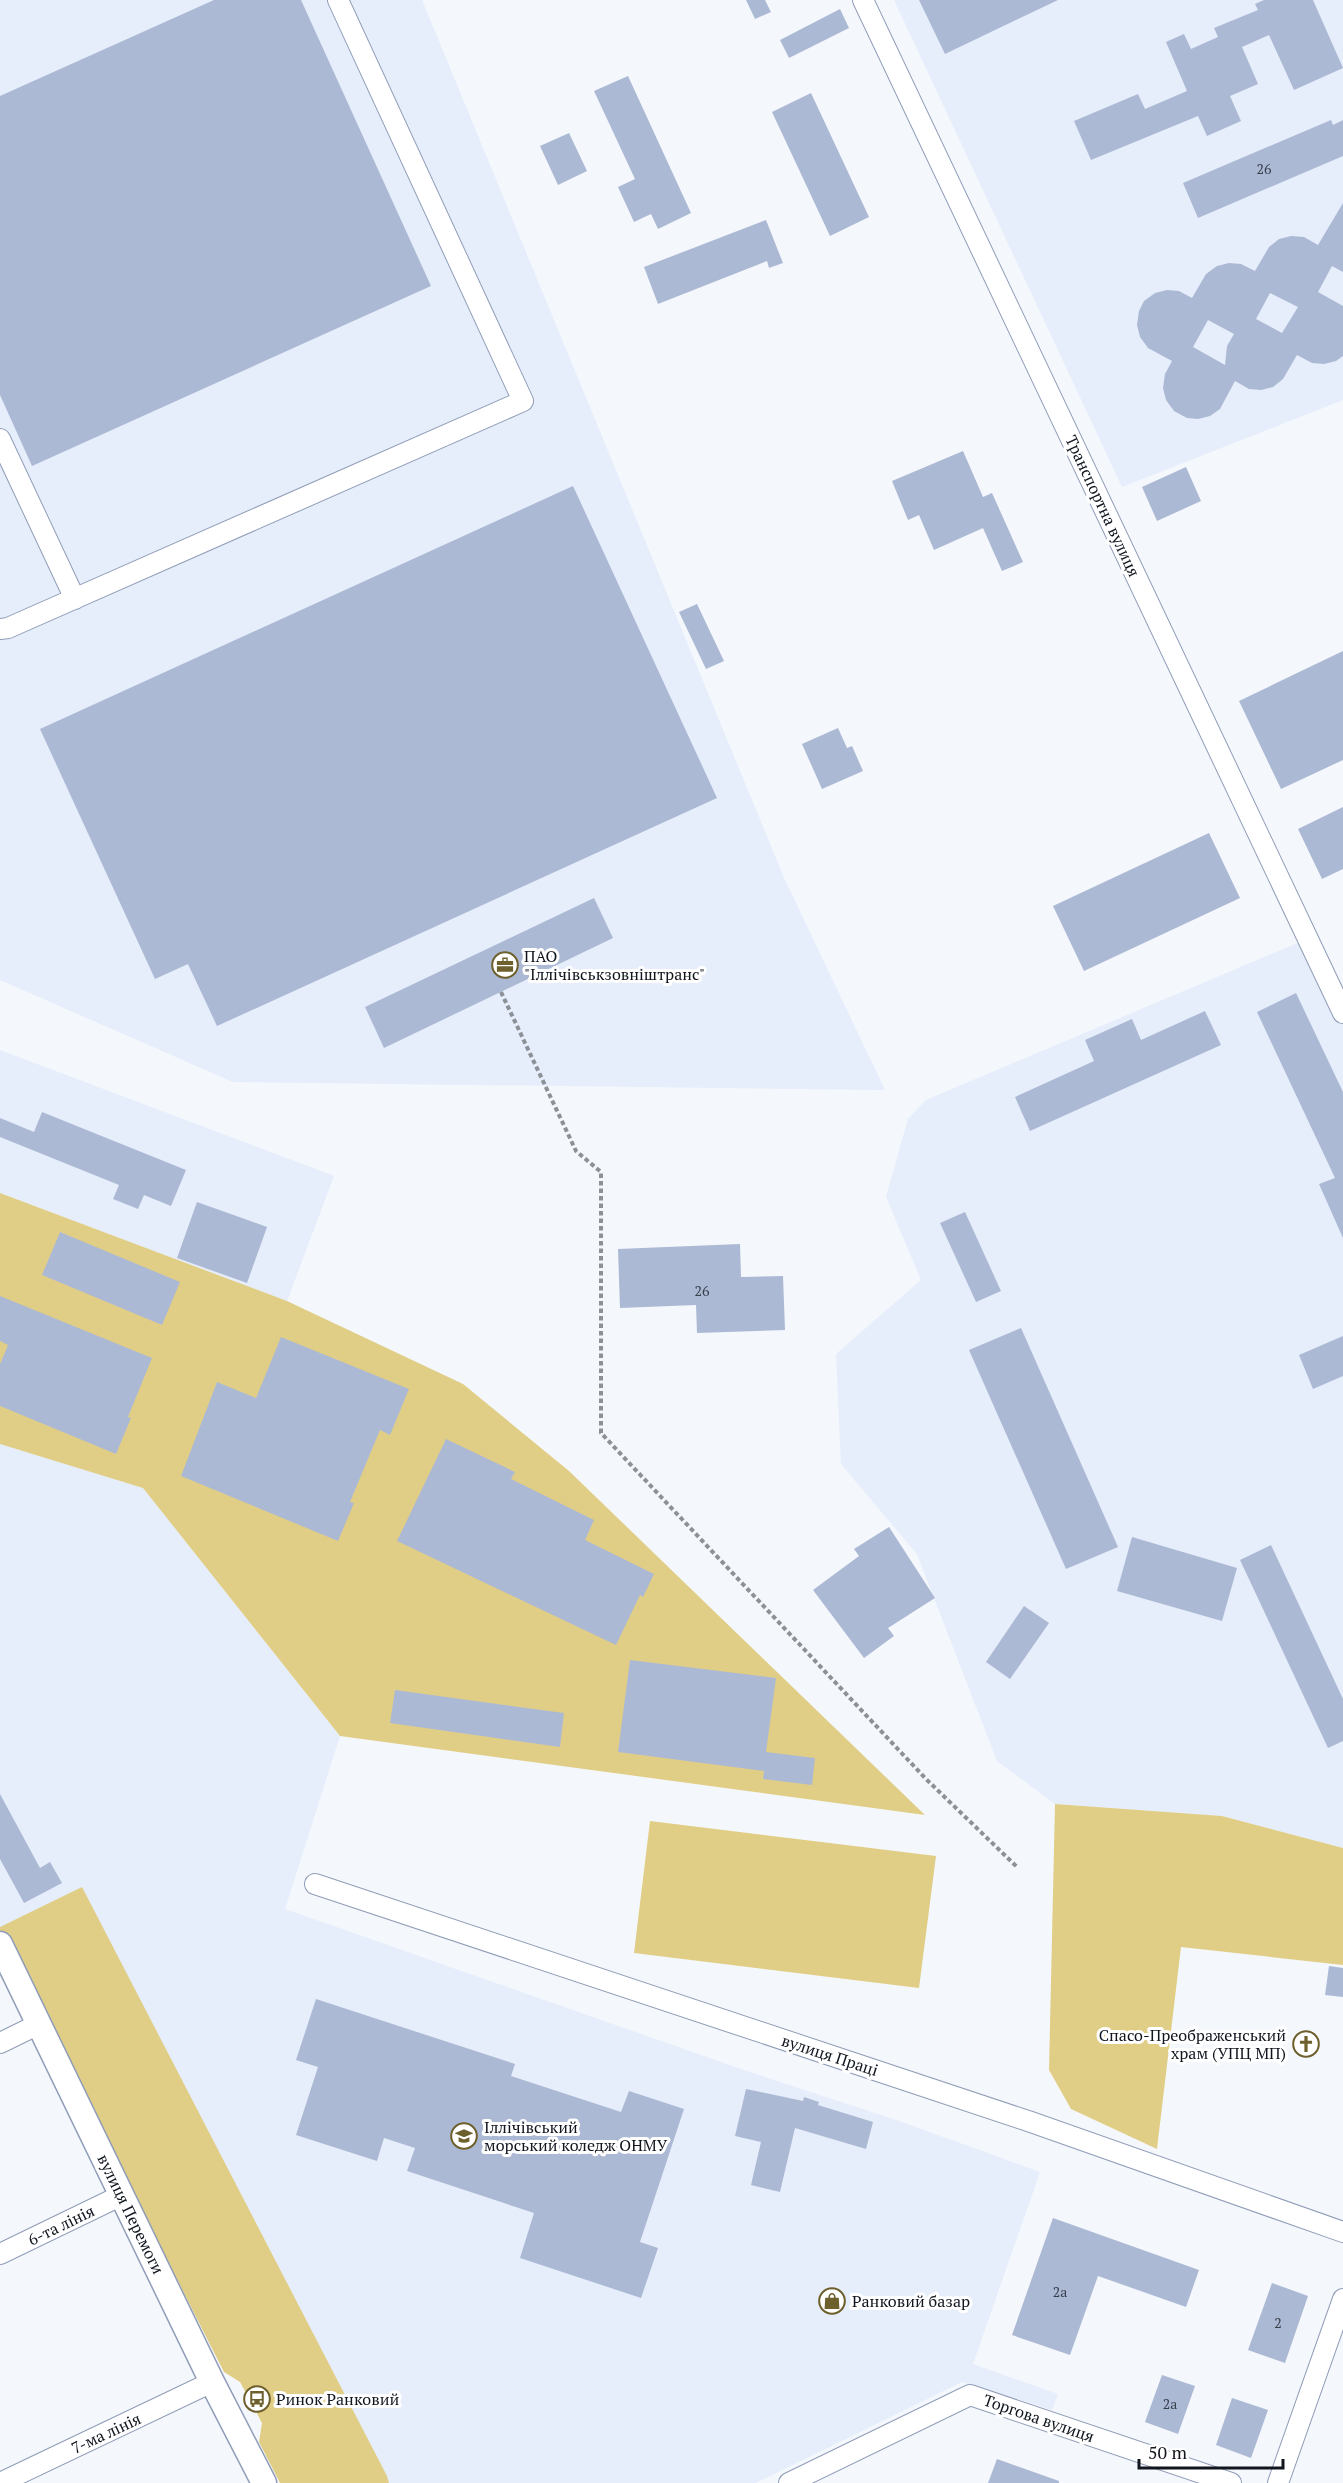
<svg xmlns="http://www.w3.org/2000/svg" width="1343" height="2483" font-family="'PT Serif',serif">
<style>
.built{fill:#e6edfb}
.green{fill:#e1ce86}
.building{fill:#acb9d4;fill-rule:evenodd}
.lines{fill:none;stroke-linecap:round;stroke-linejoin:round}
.minor-casing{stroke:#909db8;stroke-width:22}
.major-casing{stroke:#909db8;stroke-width:27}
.path{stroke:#8c9097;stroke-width:4;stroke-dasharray:4.5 3;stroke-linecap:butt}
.minor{stroke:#fff;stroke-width:20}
.major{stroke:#fff;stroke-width:24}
.labels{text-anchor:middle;stroke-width:6;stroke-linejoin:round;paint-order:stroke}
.number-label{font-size:14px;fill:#373e4c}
.street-label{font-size:16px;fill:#10151e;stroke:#fff}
.poi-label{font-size:16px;fill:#10151e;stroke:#fff;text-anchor:start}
</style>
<rect width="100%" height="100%" fill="#f4f7fc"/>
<path class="built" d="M 0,0 L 422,0 L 785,880 L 885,1090 L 233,1082 L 0,980 Z
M 894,0 L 1343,0 L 1343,400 L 1122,487 Z
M 1307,939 L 1343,1022 L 1343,1848 L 1222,1816 L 1055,1804 L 997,1761 L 917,1554 L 841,1464 L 836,1354 L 921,1280 L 886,1197 L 908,1119 L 926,1100 Z
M 0,1050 L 334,1176 L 287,1301 L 0,1193 Z
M 0,1444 L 143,1488 L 340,1736 L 285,1909 L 741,2069 L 899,2121 L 1040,2172 L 973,2364 L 1058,2394 L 1052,2410 L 962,2382 L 756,2483 L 389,2483 L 82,1888 L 0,1927 Z"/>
<path class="green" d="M 0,1193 L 287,1301 L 463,1384 L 569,1471 L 925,1815 L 340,1736 L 143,1488 L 0,1444 Z
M 1055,1804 L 1222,1816 L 1343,1848 L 1343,1965 L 1181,1947 L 1157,2149 L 1071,2109 L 1049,2070 Z
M 650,1821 L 936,1856 L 919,1988 L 634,1953 Z
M 82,1887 L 387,2476 L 389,2483 L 280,2483 L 259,2442 L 262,2423 L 240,2382 L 224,2372 L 0,1931 L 0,1927 Z"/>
<path class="building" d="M 214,0 L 301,0 L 431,286 L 32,466 L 0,395 L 0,96 Z
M 746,0 L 765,0 L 771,12 L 755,19 Z
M 919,0 L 1058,0 L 945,54 Z
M 1264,0 L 1313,0 L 1343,68 L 1294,90 L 1269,35 L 1242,47 L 1258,84 L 1230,96 L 1241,121 L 1207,136 L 1198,116 L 1091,160 L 1074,121 L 1138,94 L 1145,109 L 1187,91 L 1166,42 L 1184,34 L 1191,49 L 1218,37 L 1214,28 L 1258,10 L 1255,4 Z
M 840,9 L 849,28 L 789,58 L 780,40 Z
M 628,76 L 691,213 L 658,229 L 651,214 L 634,222 L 618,187 L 635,179 L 594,91 Z
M 811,93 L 869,217 L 830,236 L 772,112 Z
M 1331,120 L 1333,125 L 1343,120 L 1343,156 L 1198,218 L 1183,183 Z
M 569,133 L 587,171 L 558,185 L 540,146 Z
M 1343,203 L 1343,272 L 1332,266 L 1318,292 L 1343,306 L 1343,356 L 1336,361 L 1324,364 L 1312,363 L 1297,355 L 1283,379 L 1273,387 L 1261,390 L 1249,389 L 1235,381 L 1220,409 L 1210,416 L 1198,419 L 1187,418 L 1174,411 L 1166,400 L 1163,388 L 1165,374 L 1172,361 L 1148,348 L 1140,337 L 1137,325 L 1139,311 L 1144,301 L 1155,293 L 1167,290 L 1179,291 L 1192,298 L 1206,274 L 1217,266 L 1229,263 L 1241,264 L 1255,271 L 1269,247 L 1279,239 L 1291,236 L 1304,237 L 1318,245 ZM 1270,293 L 1298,307 L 1282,333 L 1256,319 ZM 1208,320 L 1234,334 L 1227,346 L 1225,365 L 1193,347 Z
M 766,220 L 783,263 L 769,268 L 767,261 L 658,304 L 644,267 Z
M 963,451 L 983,497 L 992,493 L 1023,562 L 1002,571 L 983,528 L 934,550 L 919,515 L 908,520 L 892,481 Z
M 1186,467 L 1201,501 L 1157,521 L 1142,487 Z
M 573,486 L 717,798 L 217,1026 L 188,964 L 155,979 L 40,729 Z
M 697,604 L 724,661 L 706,669 L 679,612 Z
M 1343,651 L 1343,760 L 1281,789 L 1239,701 Z
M 838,728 L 847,748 L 852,746 L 863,771 L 822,789 L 802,744 Z
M 1343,807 L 1343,869 L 1322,879 L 1298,829 Z
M 1209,833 L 1240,898 L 1084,971 L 1053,906 Z
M 594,898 L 613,938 L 384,1048 L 365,1007 Z
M 1296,993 L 1343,1092 L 1343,1238 L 1319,1184 L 1335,1178 L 1257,1012 Z
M 1205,1011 L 1221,1045 L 1030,1131 L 1015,1097 L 1094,1061 L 1085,1040 L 1132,1019 L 1141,1040 Z
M 42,1112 L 186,1170 L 171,1206 L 144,1195 L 138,1209 L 113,1199 L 119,1185 L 0,1137 L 0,1118 L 34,1132 Z
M 197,1202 L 267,1227 L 247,1283 L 177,1258 Z
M 965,1212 L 1001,1291 L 976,1302 L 940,1223 Z
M 60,1232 L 180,1282 L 162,1325 L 42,1275 Z
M 740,1244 L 741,1277 L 783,1276 L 785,1330 L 697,1333 L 696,1305 L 620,1308 L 618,1249 Z
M 0,1296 L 152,1358 L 128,1417 L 131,1418 L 116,1454 L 0,1406 L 0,1364 L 8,1345 L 0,1341 Z
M 1021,1328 L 1118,1547 L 1066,1569 L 969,1350 Z
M 1343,1336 L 1343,1376 L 1313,1389 L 1299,1355 Z
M 281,1337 L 409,1389 L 390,1435 L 380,1430 L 350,1502 L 354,1503 L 338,1541 L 181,1476 L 217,1382 L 256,1398 Z
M 446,1439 L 515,1472 L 511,1479 L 594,1520 L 585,1540 L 654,1574 L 643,1597 L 640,1595 L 616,1645 L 397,1541 Z
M 889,1527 L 935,1598 L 888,1628 L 894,1636 L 864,1658 L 813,1590 L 859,1556 L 854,1549 Z
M 1132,1537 L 1237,1568 L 1222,1621 L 1117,1591 Z
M 1271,1545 L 1343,1699 L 1343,1741 L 1328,1748 L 1240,1560 Z
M 1024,1606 L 1049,1623 L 1010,1679 L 986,1662 Z
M 630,1660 L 776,1678 L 766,1752 L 815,1758 L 812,1785 L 763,1779 L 764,1771 L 618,1752 Z
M 395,1690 L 564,1713 L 560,1747 L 390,1723 Z
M 0,1794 L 40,1868 L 50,1862 L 62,1883 L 24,1903 L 0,1859 Z
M 1329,1966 L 1343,1968 L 1343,1997 L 1325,1995 Z
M 316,1999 L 515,2064 L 511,2076 L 621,2112 L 629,2091 L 684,2109 L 640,2242 L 658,2248 L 641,2298 L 520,2258 L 534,2213 L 407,2171 L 415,2148 L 384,2138 L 377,2161 L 296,2135 L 318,2067 L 296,2060 Z
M1297 2044a9 9 0 1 1 18 0a9 9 0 1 1-18 0Z
M 746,2089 L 803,2101 L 804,2097 L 819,2102 L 818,2105 L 873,2122 L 866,2149 L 795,2128 L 780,2192 L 751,2185 L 761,2142 L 735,2136 Z
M 1053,2218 L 1199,2270 L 1186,2307 L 1098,2276 L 1070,2355 L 1012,2335 Z
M 1272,2283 L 1308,2296 L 1285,2363 L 1248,2350 Z
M 1162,2375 L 1195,2386 L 1178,2434 L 1145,2422 Z
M 1232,2398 L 1268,2410 L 1251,2458 L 1216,2445 Z
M 997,2459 L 1059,2481 L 1059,2483 L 988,2483 Z"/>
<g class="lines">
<g class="minor-casing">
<path id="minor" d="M 863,0 L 1343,1013
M 0,439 L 75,599
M 0,629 L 8,628 L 523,401 L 338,0
M 315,1884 L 1031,2122 L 1343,2232
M 0,2043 L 39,2024
M 0,2254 L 122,2195
M 0,2483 L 212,2382
M 789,2483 L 970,2395 L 1231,2483
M 1278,2483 L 1343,2299"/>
</g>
<g class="major-casing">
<path id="major" d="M 0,1944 L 212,2382 L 264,2483"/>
</g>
<path class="path" d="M 501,992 L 576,1151 L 601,1172 L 601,1433 L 926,1779 L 1017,1867"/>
<use href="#minor" class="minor"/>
<use href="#major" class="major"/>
</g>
<defs>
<g id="office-ring" transform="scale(1.35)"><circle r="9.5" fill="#fff" stroke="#6d602d" stroke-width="1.5"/><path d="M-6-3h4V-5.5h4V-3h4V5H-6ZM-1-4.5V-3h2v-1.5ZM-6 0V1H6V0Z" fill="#6d602d"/></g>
<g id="church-ring" transform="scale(1.35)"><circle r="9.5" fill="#fff" stroke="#6d602d" stroke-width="1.5"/><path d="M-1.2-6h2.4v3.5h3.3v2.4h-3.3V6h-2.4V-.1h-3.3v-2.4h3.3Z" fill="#6d602d"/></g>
<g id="university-ring" transform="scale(1.35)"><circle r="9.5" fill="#fff" stroke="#6d602d" stroke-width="1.5"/><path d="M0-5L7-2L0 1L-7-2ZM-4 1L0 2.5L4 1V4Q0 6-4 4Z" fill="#6d602d"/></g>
<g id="shop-ring" transform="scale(1.35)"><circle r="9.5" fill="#fff" stroke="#6d602d" stroke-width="1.5"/><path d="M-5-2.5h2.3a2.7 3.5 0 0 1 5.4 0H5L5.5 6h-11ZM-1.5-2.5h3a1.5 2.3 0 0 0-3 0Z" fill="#6d602d"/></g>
<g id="bus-ring" transform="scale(1.35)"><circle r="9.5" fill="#fff" stroke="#6d602d" stroke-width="1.5"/><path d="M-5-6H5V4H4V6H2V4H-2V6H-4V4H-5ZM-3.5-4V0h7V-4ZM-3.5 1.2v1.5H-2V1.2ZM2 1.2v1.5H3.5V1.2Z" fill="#6d602d"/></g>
</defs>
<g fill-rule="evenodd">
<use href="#office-ring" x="505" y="965"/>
<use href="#church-ring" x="1306" y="2044"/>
<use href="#university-ring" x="464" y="2136"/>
<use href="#shop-ring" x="832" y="2301"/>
<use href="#bus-ring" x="257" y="2399"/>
</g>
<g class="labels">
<g class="number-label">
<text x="1264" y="174">26</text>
<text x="702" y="1296">26</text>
<text x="1060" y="2297">2а</text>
<text x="1278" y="2328">2</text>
<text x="1170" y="2409">2а</text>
</g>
<g class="street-label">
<text transform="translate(1103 506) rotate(65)" y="6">Транспортна вулиця</text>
<text transform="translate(830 2055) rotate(18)" y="6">вулиця Праці</text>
<text transform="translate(131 2214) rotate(64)" y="6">вулиця Перемоги</text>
<text transform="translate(61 2225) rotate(-26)" y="6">6-та лінія</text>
<text transform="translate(1039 2418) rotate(19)" y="6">Торгова вулиця</text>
<text transform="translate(106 2433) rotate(-25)" y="6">7-ма лінія</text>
</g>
<g class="poi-label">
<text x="524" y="962">ПАО<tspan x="524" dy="18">"Іллічівськзовніштранс"</tspan></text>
<text x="1286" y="2041" text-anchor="end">Спасо-Преображенський<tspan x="1286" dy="18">храм (УПЦ МП)</tspan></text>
<text x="484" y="2133">Іллічівський<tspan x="484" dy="18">морський коледж ОНМУ</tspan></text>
<text x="852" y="2307">Ранковий базар</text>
<text x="276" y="2405">Ринок Ранковий</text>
</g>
</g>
<path d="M1139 2459v9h144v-9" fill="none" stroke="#10151e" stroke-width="3"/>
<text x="1148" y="2459" font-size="18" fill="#10151e" stroke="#ffffff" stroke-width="4.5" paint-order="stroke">50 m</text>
</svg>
